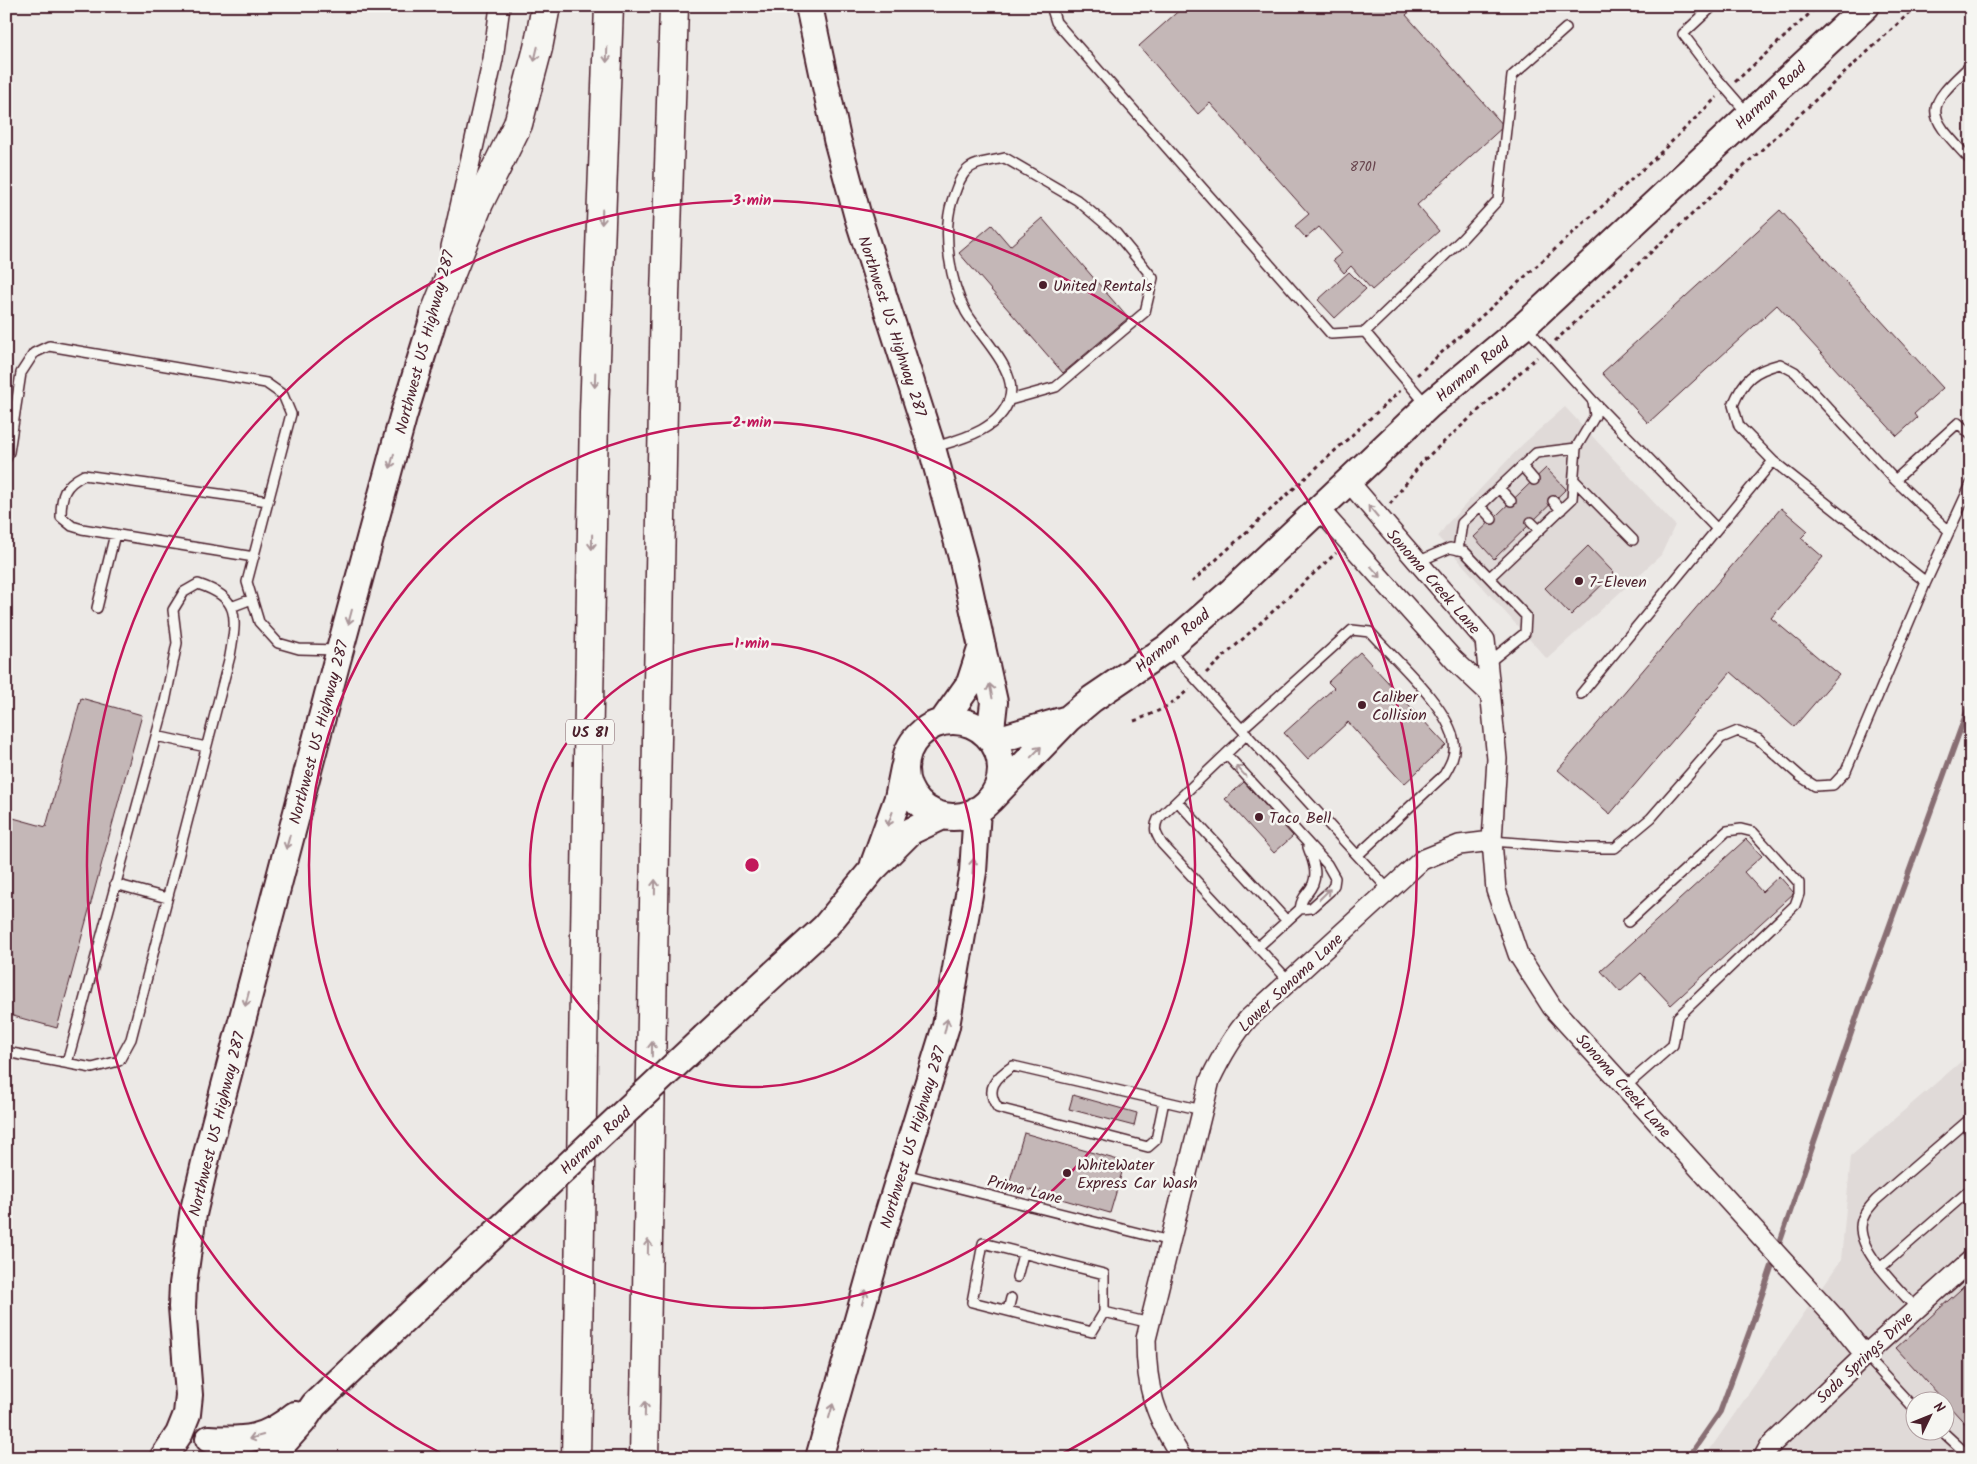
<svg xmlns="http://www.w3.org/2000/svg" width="1977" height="1464" font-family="Kalam,sans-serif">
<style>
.built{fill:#e0dad8;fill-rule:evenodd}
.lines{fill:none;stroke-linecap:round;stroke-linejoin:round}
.stream{stroke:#886e73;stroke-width:5.5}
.building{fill:#c4b7b7;stroke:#4a1f2b}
.service-casing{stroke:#4a1f2b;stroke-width:12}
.minor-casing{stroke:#4a1f2b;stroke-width:22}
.secondary-casing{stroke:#4a1f2b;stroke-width:30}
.motorway-casing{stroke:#4a1f2b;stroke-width:31}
.path{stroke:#4a1f2b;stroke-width:3;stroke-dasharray:4 4;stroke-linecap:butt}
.service{stroke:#f6f6f2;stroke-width:9}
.minor{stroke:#f6f6f2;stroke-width:19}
.secondary{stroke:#f6f6f2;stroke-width:26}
.motorway{stroke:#f6f6f2;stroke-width:28}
.secondary-bridge-casing{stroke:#4a1f2b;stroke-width:30;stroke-linecap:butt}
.secondary-bridge{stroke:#f6f6f2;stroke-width:26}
.oneway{stroke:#a99598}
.ring{fill:none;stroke:#c2185b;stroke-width:2.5}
.poi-dot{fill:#4a1f2b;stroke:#f6f6f2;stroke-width:2}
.labels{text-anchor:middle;stroke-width:5;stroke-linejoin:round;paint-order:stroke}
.number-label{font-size:14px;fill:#68454e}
.shield{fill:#f6f6f2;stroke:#7e6067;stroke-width:1}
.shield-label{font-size:15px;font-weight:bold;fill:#4a1f2b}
.street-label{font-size:16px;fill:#4a1f2b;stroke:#f6f6f2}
.poi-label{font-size:16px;fill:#4a1f2b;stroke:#f6f6f2;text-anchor:start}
.centre{fill:#c2185b;stroke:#f6f6f2;stroke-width:2.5}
.ring-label{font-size:15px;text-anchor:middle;font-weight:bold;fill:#c2185b;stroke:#f6f6f2;stroke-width:5;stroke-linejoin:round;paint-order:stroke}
</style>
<rect width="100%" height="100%" fill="#ece9e6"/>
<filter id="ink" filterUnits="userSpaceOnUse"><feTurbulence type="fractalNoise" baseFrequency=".02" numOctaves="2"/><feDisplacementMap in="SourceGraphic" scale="10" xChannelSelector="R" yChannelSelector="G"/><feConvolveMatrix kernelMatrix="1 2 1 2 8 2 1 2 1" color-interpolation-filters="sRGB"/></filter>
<g filter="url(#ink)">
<path class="built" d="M 1565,407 L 1675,525 L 1661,555 L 1547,659 L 1438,537 L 1447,524 L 1523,444 Z
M 1971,1053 L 1971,1458 L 1704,1458 L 1841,1260 L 1851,1156 ZM 1914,1402 L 1944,1402 L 1944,1432 L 1914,1432 Z"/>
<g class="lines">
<path class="stream" d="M 1688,1458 L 1720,1412 L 1750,1330 L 1859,1010 L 1971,700"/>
</g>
<path class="building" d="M 1184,6 L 1416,6 L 1406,15 L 1504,126 L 1417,205 L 1439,231 L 1372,290 L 1351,266 L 1344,273 L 1333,260 L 1342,253 L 1319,227 L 1306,238 L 1295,226 L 1309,214 L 1210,103 L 1198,114 L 1139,46 Z
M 1780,210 L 1943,388 L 1914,414 L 1917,418 L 1897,436 L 1777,305 L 1648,423 L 1602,373 Z
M 1042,218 L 1128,318 L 1063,373 L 959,253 L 992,225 L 1010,246 Z
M 1349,272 L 1366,289 L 1335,318 L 1318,300 Z
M 1546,468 L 1566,489 L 1494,559 L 1474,537 Z
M 1781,508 L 1808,531 L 1801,538 L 1823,557 L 1771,618 L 1839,675 L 1794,727 L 1731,672 L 1610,814 L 1558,770 Z
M 1588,546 L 1614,573 L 1571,615 L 1545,588 Z
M 1360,652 L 1446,745 L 1404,784 L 1348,722 L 1308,759 L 1284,733 L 1334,688 L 1328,682 Z
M 81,698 L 142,715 L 57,1028 L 6,1014 L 6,971 L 12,949 L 6,948 L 6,816 L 46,827 Z
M 1244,782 L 1293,836 L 1274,853 L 1225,799 Z
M 1746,839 L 1762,856 L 1744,872 L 1762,892 L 1779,876 L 1794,893 L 1671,1005 L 1641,973 L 1620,992 L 1601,971 Z
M 1073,1095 L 1137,1113 L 1134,1126 L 1069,1109 Z
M 1024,1133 L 1125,1162 L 1110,1213 L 1009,1184 Z
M 1971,1280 L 1971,1430 L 1896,1348 Z"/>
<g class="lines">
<g class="service-casing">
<path id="service" d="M 1051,6 L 1056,22 L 1331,334 L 1365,332 L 1426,404
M 1713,6 L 1683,34 L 1714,75 L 1747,113
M 1971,65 C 1921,111 1927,113 1971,161
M 1365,332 L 1462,239 L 1498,200 L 1512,76 L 1566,28
M 935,447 C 961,439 999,430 1009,400 C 1020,372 979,335 966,312 C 950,283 942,233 952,201 C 964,165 967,165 1005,158 L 1077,200 L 1116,233 L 1153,278 L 1145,312 L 1056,387 L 1010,400
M 6,459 L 9,452 L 21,373 L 34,353 L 49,346 L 266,383 L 283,395 L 291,414 L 247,582 L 259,622 L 278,643 L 299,649 L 338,650
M 1773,461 L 1739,426 L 1733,405 C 1744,379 1753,371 1780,364 L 1795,372 L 1895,480
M 1522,466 L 1534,480
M 1575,481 L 1633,540
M 1499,488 L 1511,501
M 1553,501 L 1561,510
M 1480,506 L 1492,519
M 1531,522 L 1539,530
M 1717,529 L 1773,461 L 1926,582 L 1971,484
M 1949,531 L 1895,480 L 1958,423 L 1971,435
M 1458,550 L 1462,523 L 1536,453 L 1576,448
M 254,557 L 82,529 L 72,526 L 61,517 C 61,495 64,485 84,475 L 268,501
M 1417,562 L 1450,548 L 1464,551 L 1526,616 L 1525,633 L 1488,663
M 1490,577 L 1572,499 L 1576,448 L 1595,416 L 1593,401 L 1526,327
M 231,607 L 252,599
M 97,608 L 115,534
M 1169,650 L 1389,890
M 1581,694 L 1717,529 L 1593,401
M 1242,729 L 1352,630 L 1370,632 C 1394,659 1449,707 1454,742 C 1456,754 1450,765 1444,775 L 1358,855
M 1247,734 L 1158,819 C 1153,829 1156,834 1162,844 L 1289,981
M 156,736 L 206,747
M 1226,754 L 1327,864 L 1335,878 L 1334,885 L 1330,891 L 1311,908 L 1300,909 L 1258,947
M 1177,801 L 1287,921
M 1492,841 L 1586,848 L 1615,848 L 1651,818 L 1721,738 L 1738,731 L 1758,739 L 1801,777 L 1815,786 L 1833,785 L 1846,771 L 1926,582
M 115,884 L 167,898
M 1300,909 C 1302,895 1308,895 1313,884 C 1318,872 1312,859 1308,847
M 6,1052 L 92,1068 L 119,1061 L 131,1039 L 230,656 C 237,616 240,598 198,584 L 184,592 L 173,610 L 177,643 L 164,707 L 67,1063
M 1625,1087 L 1673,1045 L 1678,1017 L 1795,905 L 1799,894 L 1799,883 L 1753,832 L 1741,829 L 1727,831 L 1628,922
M 1164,1101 L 1156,1140 L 1148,1147 L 998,1108 C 984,1089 996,1077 1013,1066 L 1202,1110
M 904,1174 L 1170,1241
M 1880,1268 L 1971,1189
M 1017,1277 L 1023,1254
M 1917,1309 C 1900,1290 1860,1253 1861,1227 C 1861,1216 1869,1208 1876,1200 L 1971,1118
M 1008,1310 L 1011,1298
M 1104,1312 L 1092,1332 L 972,1302 L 983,1243 L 1104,1274 L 1104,1312 L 1150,1323
M 1865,1355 L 1914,1408
M 1943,1432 L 1971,1458"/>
</g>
<g class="minor-casing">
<path id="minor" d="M 451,247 L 493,59 L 500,6
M 1349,482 L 1485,640 L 1497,759 L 1492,841 L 1496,890 L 1518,954 L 1552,1007 L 1835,1318 L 1865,1355
M 1320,510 L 1454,660 L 1489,693
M 1182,1458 C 1155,1416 1146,1389 1146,1339 L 1210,1080 C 1221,1057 1232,1037 1249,1018 L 1422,860 L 1459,845 L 1492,841
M 1763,1458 L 1769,1447 L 1865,1355 L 1971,1260"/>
</g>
<g class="secondary-casing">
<path id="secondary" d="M 809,6 L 837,139 L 858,217 L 932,448 L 963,561 L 994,702 L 990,738
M 943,721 L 970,683 L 982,646
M905 769a48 48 0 1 1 96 0a48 48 0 1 1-96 0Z
M 993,741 L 1068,719
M 990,800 L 1068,719 L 1092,699 L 1167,648 L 1232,591 L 1428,406 L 1525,325 L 1866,6
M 874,864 L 898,798 L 904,768
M 705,1037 L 825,927 L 872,870 L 911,831 L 943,816
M 209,1439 C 246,1441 265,1440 295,1415
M 163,1458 L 179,1434 L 187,1414 L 189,1395 L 182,1307 L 183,1284 L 193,1214 L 207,1154 L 335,668 L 403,417 L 435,313
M 270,1458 L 303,1421 L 314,1405 L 499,1230
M 819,1458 L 883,1231 L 946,1026 L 973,872 L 977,810"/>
</g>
<g class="motorway-casing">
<path id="motorway" d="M 435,313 L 479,203 L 518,124 L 538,48 L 546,6
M 576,1458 L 594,413 L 609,6
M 644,1458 L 665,296 L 674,6"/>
</g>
<path class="path" d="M 1735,82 L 1818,6
M 1555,341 L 1917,6
M 1417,375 L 1654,159 L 1717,97
M 1390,504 L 1423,461 L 1537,357
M 1192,582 L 1400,391
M 1206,673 L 1336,553
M 1134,721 C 1156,713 1172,705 1189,689"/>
<use href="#service" class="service"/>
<use href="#minor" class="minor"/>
<use href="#secondary" class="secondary"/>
<use href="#motorway" class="motorway"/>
<g class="secondary-bridge-casing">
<path id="secondary-bridge" d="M 499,1230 L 705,1037"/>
</g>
<use href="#secondary-bridge" class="secondary-bridge"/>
</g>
<defs><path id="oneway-shaft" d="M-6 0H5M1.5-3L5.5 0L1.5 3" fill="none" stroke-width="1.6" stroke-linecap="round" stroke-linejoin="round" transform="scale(1.25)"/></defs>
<g class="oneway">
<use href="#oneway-shaft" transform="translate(536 54) rotate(103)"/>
<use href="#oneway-shaft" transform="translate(607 55) rotate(92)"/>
<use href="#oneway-shaft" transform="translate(602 217) rotate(92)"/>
<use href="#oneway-shaft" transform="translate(595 380) rotate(92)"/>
<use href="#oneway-shaft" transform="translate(392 461) rotate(105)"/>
<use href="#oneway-shaft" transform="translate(1373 511) rotate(-130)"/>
<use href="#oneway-shaft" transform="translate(592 542) rotate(91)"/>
<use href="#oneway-shaft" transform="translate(1376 572) rotate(48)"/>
<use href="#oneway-shaft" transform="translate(350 617) rotate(105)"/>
<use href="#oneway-shaft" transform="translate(991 691) rotate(-101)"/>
<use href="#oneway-shaft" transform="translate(1036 752) rotate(-46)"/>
<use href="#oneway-shaft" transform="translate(1241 771) rotate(-132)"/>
<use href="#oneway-shaft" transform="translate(890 819) rotate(110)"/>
<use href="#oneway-shaft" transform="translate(288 842) rotate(105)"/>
<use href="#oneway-shaft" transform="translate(973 866) rotate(-86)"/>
<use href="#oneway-shaft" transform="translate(655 887) rotate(-89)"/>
<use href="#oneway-shaft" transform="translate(1325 894) rotate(-45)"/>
<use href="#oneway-shaft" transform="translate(247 999) rotate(105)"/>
<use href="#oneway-shaft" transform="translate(946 1026) rotate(-77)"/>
<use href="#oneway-shaft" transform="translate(652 1049) rotate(-89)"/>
<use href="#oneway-shaft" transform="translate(648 1247) rotate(-89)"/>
<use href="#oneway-shaft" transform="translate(864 1297) rotate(-74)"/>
<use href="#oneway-shaft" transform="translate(645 1409) rotate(-89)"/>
<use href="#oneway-shaft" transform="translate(831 1411) rotate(-74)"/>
<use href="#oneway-shaft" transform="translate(256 1437) rotate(165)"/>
</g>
</g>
<g class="ring">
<circle cx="752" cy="865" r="222"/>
<circle cx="752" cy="865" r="443"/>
<path d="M450 1458A665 665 0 1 1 1054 1458"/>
</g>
<g class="poi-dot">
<circle cx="1043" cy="285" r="5"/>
<circle cx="1579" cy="581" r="5"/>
<circle cx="1362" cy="705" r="5"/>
<circle cx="1259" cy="817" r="5"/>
<circle cx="1067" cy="1173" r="5"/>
</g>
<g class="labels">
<g class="number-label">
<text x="1363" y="171">8701</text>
</g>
<rect class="shield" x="566" y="719.5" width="48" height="25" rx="4"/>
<g class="shield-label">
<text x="590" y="737">US 81</text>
</g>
<g class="street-label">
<text transform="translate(1770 95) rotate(-43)" y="6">Harmon Road</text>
<text transform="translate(893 326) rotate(72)" y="6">Northwest US Highway 287</text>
<text transform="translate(424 342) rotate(-75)" y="6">Northwest US Highway 287</text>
<text transform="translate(1472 369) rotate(-40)" y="6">Harmon Road</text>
<text transform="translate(1434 581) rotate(49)" y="6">Sonoma Creek Lane</text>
<text transform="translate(1172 640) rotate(-39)" y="6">Harmon Road</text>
<text transform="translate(318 732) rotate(-75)" y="6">Northwest US Highway 287</text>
<text transform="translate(1290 982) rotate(-43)" y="6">Lower Sonoma Lane</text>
<text transform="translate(1624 1085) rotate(48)" y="6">Sonoma Creek Lane</text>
<text transform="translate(216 1124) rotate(-76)" y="6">Northwest US Highway 287</text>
<text transform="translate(912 1137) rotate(-73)" y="6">Northwest US Highway 287</text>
<text transform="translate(595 1140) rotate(-43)" y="6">Harmon Road</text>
<text transform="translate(1025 1189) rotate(14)" y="6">Prima Lane</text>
<text transform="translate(1864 1357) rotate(-43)" y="6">Soda Springs Drive</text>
</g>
<g class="poi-label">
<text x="1053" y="291">United Rentals</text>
<text x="1589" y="587">7-Eleven</text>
<text x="1372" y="702">Caliber<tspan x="1372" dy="18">Collision</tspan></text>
<text x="1269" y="823">Taco Bell</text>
<text x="1077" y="1170">WhiteWater<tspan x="1077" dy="18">Express Car Wash</tspan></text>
</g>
</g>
<circle cx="752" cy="865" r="8" class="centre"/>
<g class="ring-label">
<text x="752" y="205">3 min</text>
<text x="752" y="427">2 min</text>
<text x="752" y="648">1 min</text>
</g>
<rect width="1977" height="1464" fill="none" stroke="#f6f6f2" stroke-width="25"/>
<rect x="12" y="12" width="1952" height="1439" fill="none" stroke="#4a1f2b" stroke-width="2" filter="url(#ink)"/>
<g transform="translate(1930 1416) rotate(47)"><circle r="24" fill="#f6f6f2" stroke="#b1a0a2"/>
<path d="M0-4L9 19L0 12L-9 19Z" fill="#4a1f2b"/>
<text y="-8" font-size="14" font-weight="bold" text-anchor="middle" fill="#4a1f2b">N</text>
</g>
</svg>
